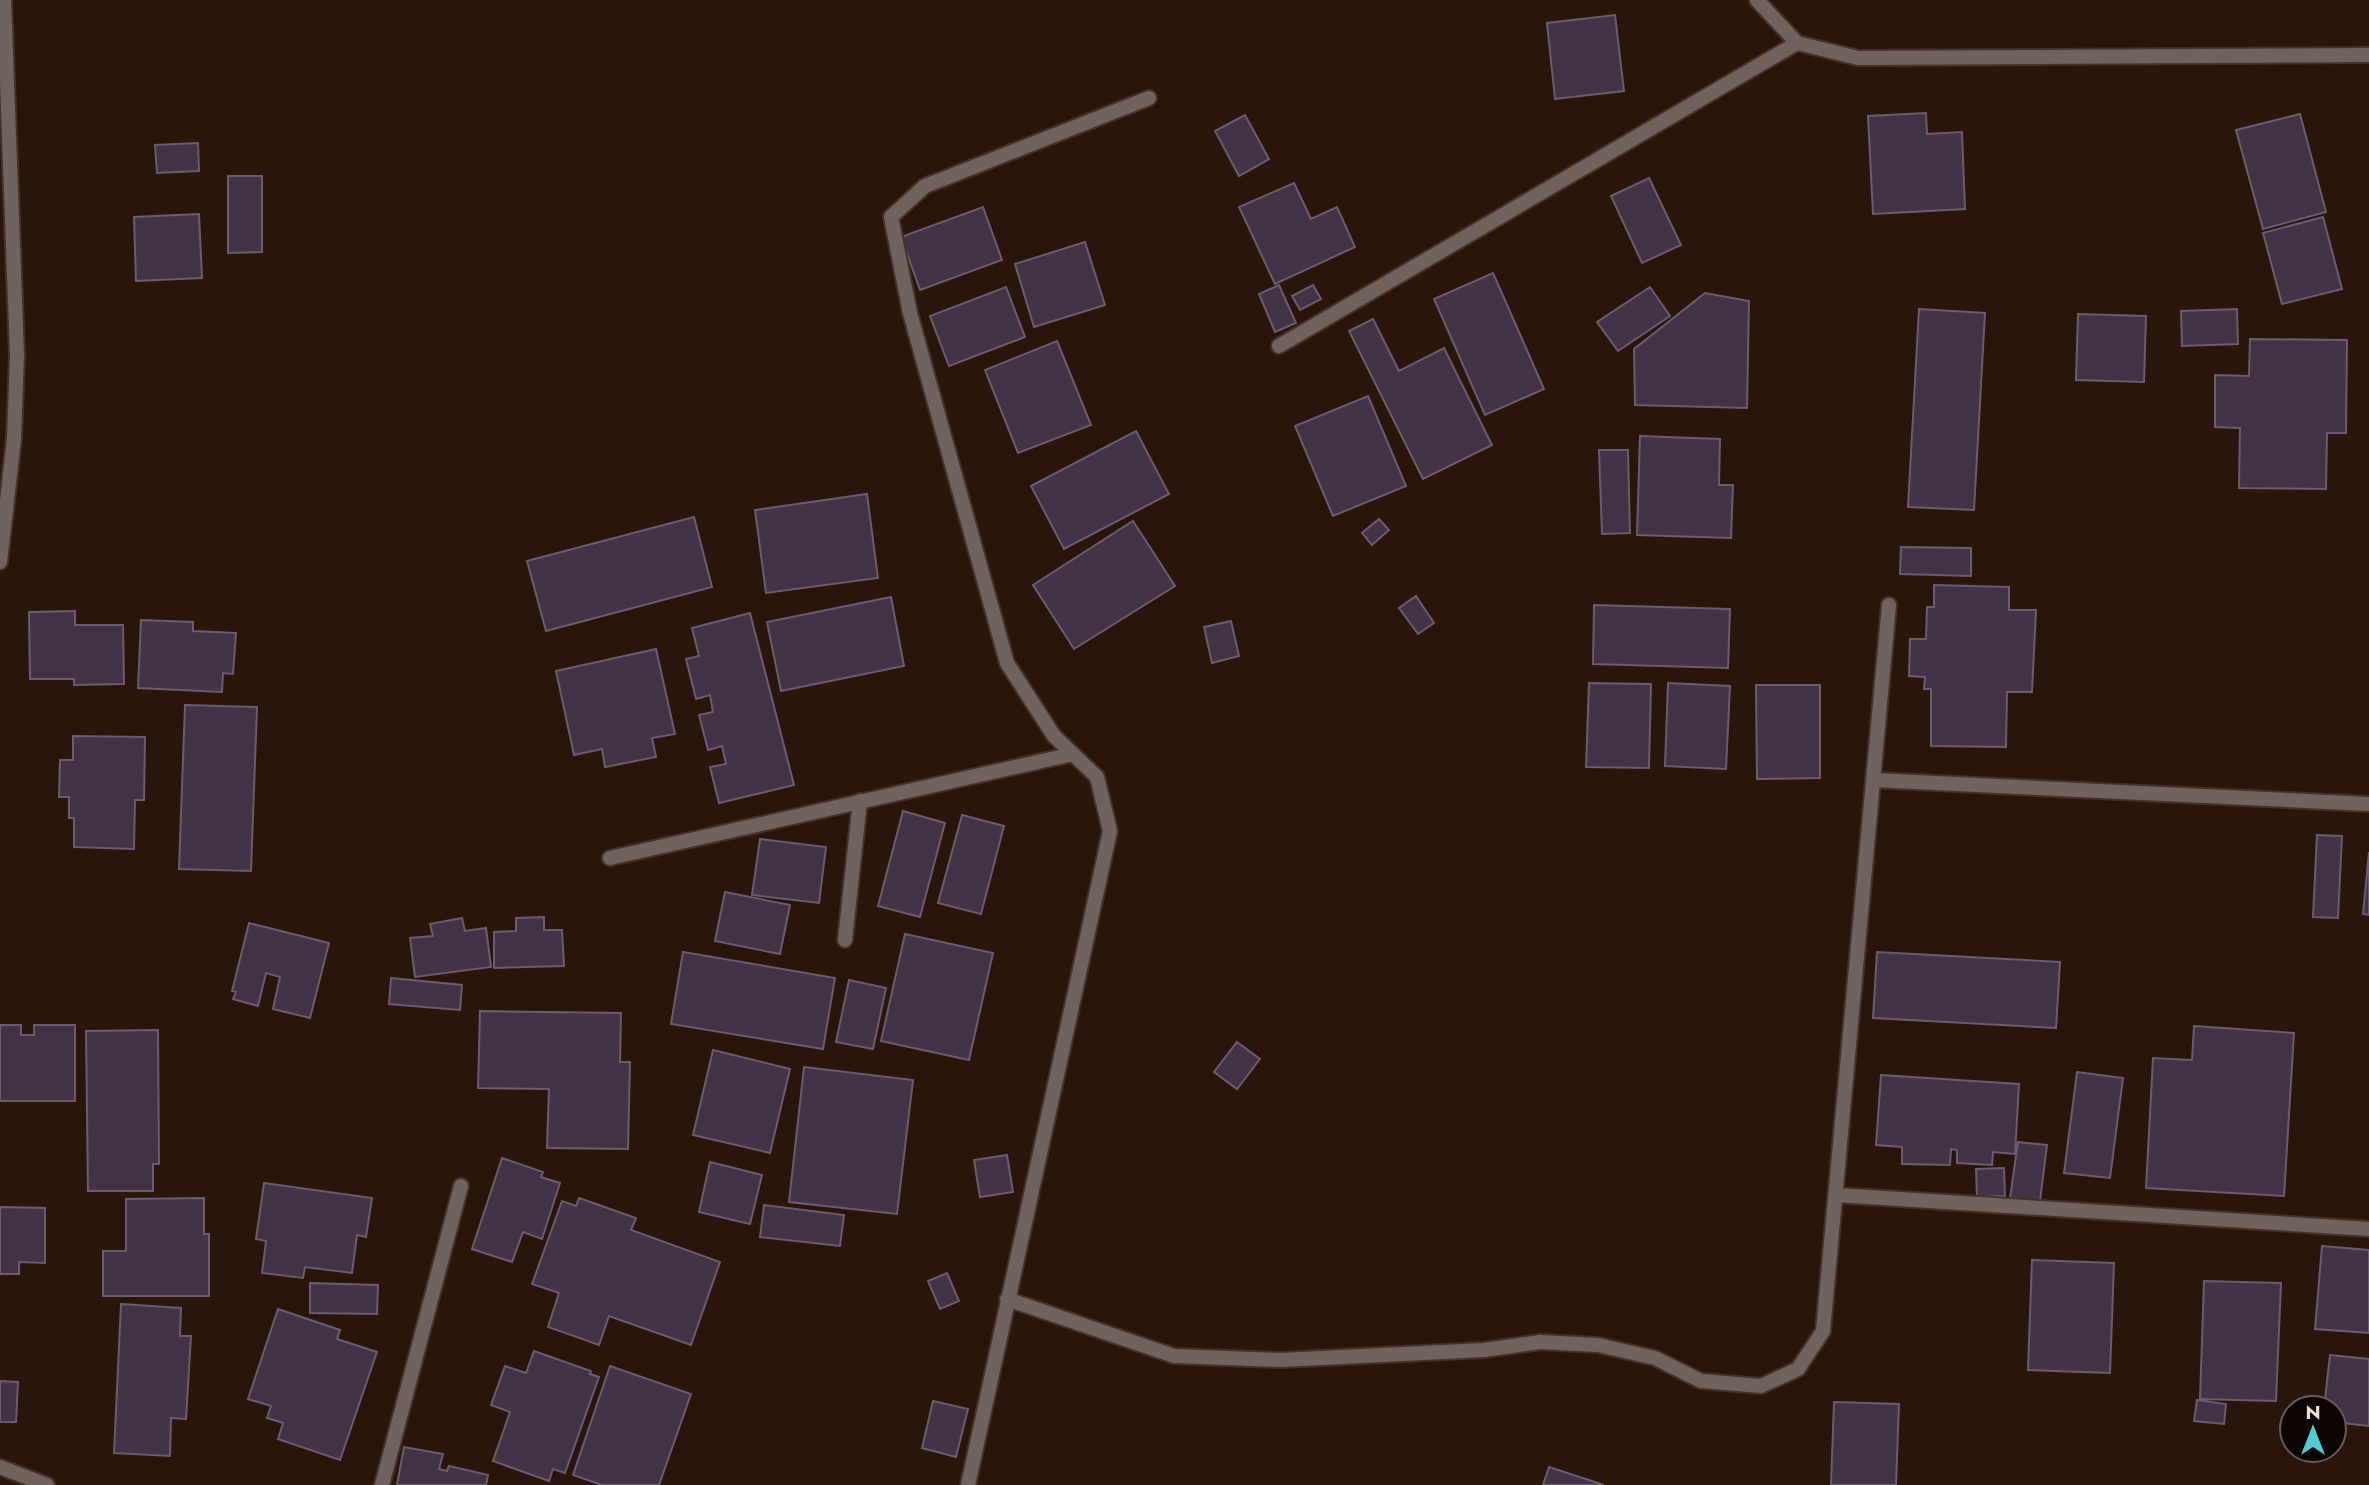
<svg xmlns="http://www.w3.org/2000/svg" width="2369" height="1485" font-family="Jost,sans-serif">
<style>
.building{fill:#423347;stroke:#6c5b71;stroke-width:2}
.lines{fill:none;stroke-linecap:round;stroke-linejoin:round}
.lane-casing{stroke:#453127;stroke-width:18}
.street-casing{stroke:#453127;stroke-width:18}
.lane{stroke:#70625f;stroke-width:14}
.street{stroke:#70625f;stroke-width:14}
</style>
<rect width="100%" height="100%" fill="#2a150a"/>
<path class="building" d="M 1615,15 L 1624,91 L 1555,99 L 1547,23 Z
M 1926,113 L 1927,134 L 1962,132 L 1965,209 L 1873,214 L 1868,116 Z
M 2300,114 L 2326,212 L 2263,229 L 2236,130 Z
M 1245,115 L 1269,159 L 1239,176 L 1215,131 Z
M 198,143 L 199,171 L 157,173 L 155,145 Z
M 228,176 L 262,176 L 262,252 L 228,253 Z
M 1649,178 L 1681,245 L 1642,263 L 1611,196 Z
M 1294,183 L 1311,219 L 1337,207 L 1355,247 L 1275,284 L 1239,207 Z
M 983,207 L 1002,260 L 920,290 L 901,237 Z
M 199,214 L 202,278 L 136,281 L 134,217 Z
M 2323,217 L 2342,289 L 2282,304 L 2263,233 Z
M 1085,242 L 1105,305 L 1034,327 L 1015,264 Z
M 1493,273 L 1544,389 L 1485,415 L 1434,299 Z
M 1279,285 L 1296,323 L 1275,332 L 1259,294 Z
M 1313,285 L 1321,299 L 1300,310 L 1292,296 Z
M 1006,287 L 1025,337 L 949,366 L 930,316 Z
M 1650,287 L 1670,316 L 1618,351 L 1597,322 Z
M 1705,293 L 1749,301 L 1747,408 L 1635,405 L 1634,349 Z
M 1919,309 L 1985,313 L 1974,510 L 1908,507 Z
M 2237,309 L 2238,344 L 2182,346 L 2181,311 Z
M 2078,314 L 2146,316 L 2144,382 L 2076,380 Z
M 1373,319 L 1399,371 L 1444,348 L 1492,445 L 1423,479 L 1349,331 Z
M 2250,339 L 2347,340 L 2346,433 L 2327,433 L 2326,489 L 2239,488 L 2240,428 L 2215,427 L 2215,375 L 2249,376 Z
M 1057,341 L 1091,425 L 1018,453 L 985,370 Z
M 1368,396 L 1406,486 L 1333,516 L 1295,426 Z
M 1136,431 L 1169,494 L 1064,549 L 1031,486 Z
M 1640,436 L 1720,439 L 1719,485 L 1733,485 L 1731,538 L 1637,535 Z
M 1599,450 L 1628,450 L 1630,533 L 1602,534 Z
M 867,494 L 878,578 L 766,593 L 755,510 Z
M 694,517 L 712,587 L 546,631 L 527,561 Z
M 1379,519 L 1389,530 L 1372,545 L 1362,533 Z
M 1133,521 L 1175,586 L 1074,649 L 1033,585 Z
M 1901,547 L 1971,548 L 1971,576 L 1900,574 Z
M 1934,585 L 2009,587 L 2009,610 L 2036,610 L 2032,692 L 2007,692 L 2006,747 L 1931,746 L 1931,689 L 1924,689 L 1925,677 L 1909,676 L 1910,639 L 1926,639 L 1927,607 L 1934,607 Z
M 1416,596 L 1434,623 L 1418,634 L 1399,608 Z
M 891,597 L 904,666 L 781,691 L 767,622 Z
M 1594,605 L 1730,609 L 1728,668 L 1593,664 Z
M 75,611 L 75,625 L 123,625 L 124,684 L 74,685 L 74,679 L 30,679 L 29,612 Z
M 750,613 L 794,785 L 719,803 L 710,767 L 726,764 L 722,746 L 708,750 L 699,715 L 713,712 L 710,695 L 696,699 L 686,659 L 699,656 L 692,628 Z
M 141,620 L 193,622 L 193,631 L 236,633 L 233,674 L 223,673 L 222,692 L 138,688 Z
M 1231,621 L 1239,656 L 1212,663 L 1204,627 Z
M 656,649 L 675,734 L 652,738 L 656,757 L 605,767 L 602,749 L 574,755 L 556,671 Z
M 1589,683 L 1651,684 L 1649,768 L 1586,767 Z
M 1668,683 L 1730,686 L 1726,769 L 1665,766 Z
M 1756,685 L 1820,685 L 1820,778 L 1757,779 Z
M 185,705 L 257,707 L 251,871 L 179,869 Z
M 73,736 L 145,737 L 144,800 L 135,800 L 134,849 L 74,847 L 74,818 L 69,818 L 69,797 L 59,797 L 60,760 L 73,760 Z
M 903,811 L 945,823 L 920,917 L 878,906 Z
M 962,815 L 1004,826 L 981,914 L 938,903 Z
M 2317,835 L 2342,836 L 2338,918 L 2313,917 Z
M 760,839 L 826,847 L 819,903 L 752,895 Z
M 2369,852 L 2369,915 L 2363,914 Z
M 725,892 L 790,905 L 780,954 L 715,941 Z
M 544,917 L 544,930 L 562,930 L 564,966 L 494,968 L 494,932 L 516,931 L 516,918 Z
M 462,918 L 465,931 L 486,928 L 491,967 L 415,977 L 410,938 L 433,936 L 430,924 Z
M 249,923 L 329,943 L 310,1018 L 273,1009 L 280,977 L 266,973 L 258,1006 L 233,999 L 236,992 L 232,991 Z
M 905,934 L 993,953 L 969,1060 L 881,1041 Z
M 683,952 L 835,978 L 823,1049 L 671,1024 Z
M 1877,952 L 2060,962 L 2056,1028 L 1873,1018 Z
M 391,978 L 462,985 L 460,1010 L 389,1004 Z
M 849,980 L 886,988 L 873,1049 L 836,1042 Z
M 480,1011 L 621,1013 L 620,1062 L 630,1062 L 628,1149 L 547,1148 L 549,1089 L 478,1088 Z
M 0,1025 L 21,1025 L 21,1035 L 34,1035 L 34,1025 L 75,1025 L 75,1101 L 0,1101 Z
M 2194,1026 L 2294,1033 L 2284,1196 L 2146,1188 L 2153,1058 L 2192,1060 Z
M 158,1030 L 159,1164 L 153,1164 L 153,1191 L 88,1191 L 86,1031 Z
M 1237,1042 L 1260,1059 L 1237,1089 L 1214,1072 Z
M 713,1050 L 790,1069 L 770,1153 L 693,1135 Z
M 804,1067 L 913,1080 L 897,1214 L 789,1202 Z
M 2077,1072 L 2123,1078 L 2110,1178 L 2064,1173 Z
M 1881,1075 L 2019,1084 L 2015,1154 L 1993,1152 L 1992,1165 L 1957,1163 L 1957,1150 L 1951,1149 L 1950,1165 L 1902,1164 L 1902,1147 L 1876,1145 Z
M 2018,1142 L 2047,1145 L 2040,1201 L 2010,1198 Z
M 1007,1155 L 1013,1192 L 980,1197 L 974,1160 Z
M 502,1158 L 543,1172 L 541,1177 L 560,1183 L 542,1239 L 523,1232 L 512,1262 L 472,1249 Z
M 710,1162 L 762,1175 L 750,1224 L 699,1212 Z
M 2004,1168 L 2005,1196 L 1977,1197 L 1976,1169 Z
M 264,1183 L 372,1198 L 366,1237 L 357,1235 L 352,1273 L 305,1267 L 303,1278 L 262,1273 L 266,1241 L 256,1239 Z
M 204,1198 L 204,1234 L 209,1234 L 209,1296 L 103,1296 L 103,1251 L 126,1251 L 126,1199 Z
M 579,1198 L 636,1218 L 631,1230 L 720,1262 L 691,1345 L 609,1316 L 599,1345 L 548,1327 L 559,1293 L 532,1284 L 562,1201 L 576,1206 Z
M 764,1205 L 844,1215 L 840,1246 L 760,1237 Z
M 0,1207 L 45,1208 L 45,1263 L 19,1262 L 19,1274 L 0,1274 Z
M 2322,1246 L 2369,1250 L 2369,1333 L 2315,1329 Z
M 2032,1260 L 2114,1263 L 2110,1373 L 2028,1370 Z
M 947,1273 L 959,1301 L 940,1309 L 928,1281 Z
M 2204,1281 L 2281,1283 L 2276,1401 L 2200,1399 Z
M 310,1283 L 378,1285 L 377,1314 L 310,1313 Z
M 121,1304 L 181,1308 L 180,1336 L 191,1336 L 186,1419 L 171,1418 L 170,1456 L 114,1453 Z
M 278,1309 L 340,1330 L 337,1339 L 377,1352 L 340,1460 L 278,1439 L 283,1423 L 267,1418 L 271,1406 L 248,1399 Z
M 534,1351 L 591,1371 L 590,1374 L 599,1377 L 565,1473 L 553,1469 L 549,1481 L 493,1461 L 510,1412 L 491,1405 L 505,1366 L 526,1373 Z
M 2330,1355 L 2369,1359 L 2369,1426 L 2334,1422 L 2334,1408 L 2324,1408 Z
M 610,1366 L 691,1394 L 659,1485 L 602,1485 L 573,1475 Z
M 0,1381 L 18,1382 L 16,1422 L 0,1422 Z
M 2197,1400 L 2226,1404 L 2224,1424 L 2194,1421 Z
M 933,1401 L 968,1409 L 956,1457 L 922,1448 Z
M 1834,1402 L 1899,1404 L 1896,1485 L 1831,1485 Z
M 404,1447 L 443,1454 L 439,1469 L 447,1471 L 449,1466 L 488,1475 L 486,1485 L 397,1485 Z
M 1549,1467 L 1604,1485 L 1543,1485 Z"/>
<g class="lines">
<g class="lane-casing">
<path id="lane" d="M 1279,346 L 1797,43
M 845,940 L 860,801"/>
</g>
<g class="street-casing">
<path id="street" d="M 1757,0 L 1797,43 L 1858,58 L 2369,55
M 0,562 L 14,439 L 17,355 L 4,0
M 1873,780 L 2369,804
M 610,858 L 1073,754
M 1836,1195 L 2369,1229
M 1007,1299 L 1174,1356 L 1281,1360 L 1484,1350 L 1540,1342 L 1598,1345 L 1655,1358 L 1701,1381 L 1761,1386 L 1798,1369 L 1823,1331 L 1889,605
M 0,1467 L 47,1485
M 382,1485 L 461,1186
M 968,1485 L 1110,831 L 1097,777 L 1054,736 L 1007,663 L 910,313 L 891,217 L 925,186 L 1149,98"/>
</g>
<use href="#lane" class="lane"/>
<use href="#street" class="street"/>
</g>
<g transform="translate(2313 1429)"><circle r="33" fill="#0c0402" stroke="#665c58" stroke-width="2"/>
<path d="M0-5L12 26L0 18L-12 26Z" fill="#51ccd2"/>
<text y="-10" font-size="19" font-weight="bold" text-anchor="middle" fill="#eedfd8">N</text>
</g>
</svg>
